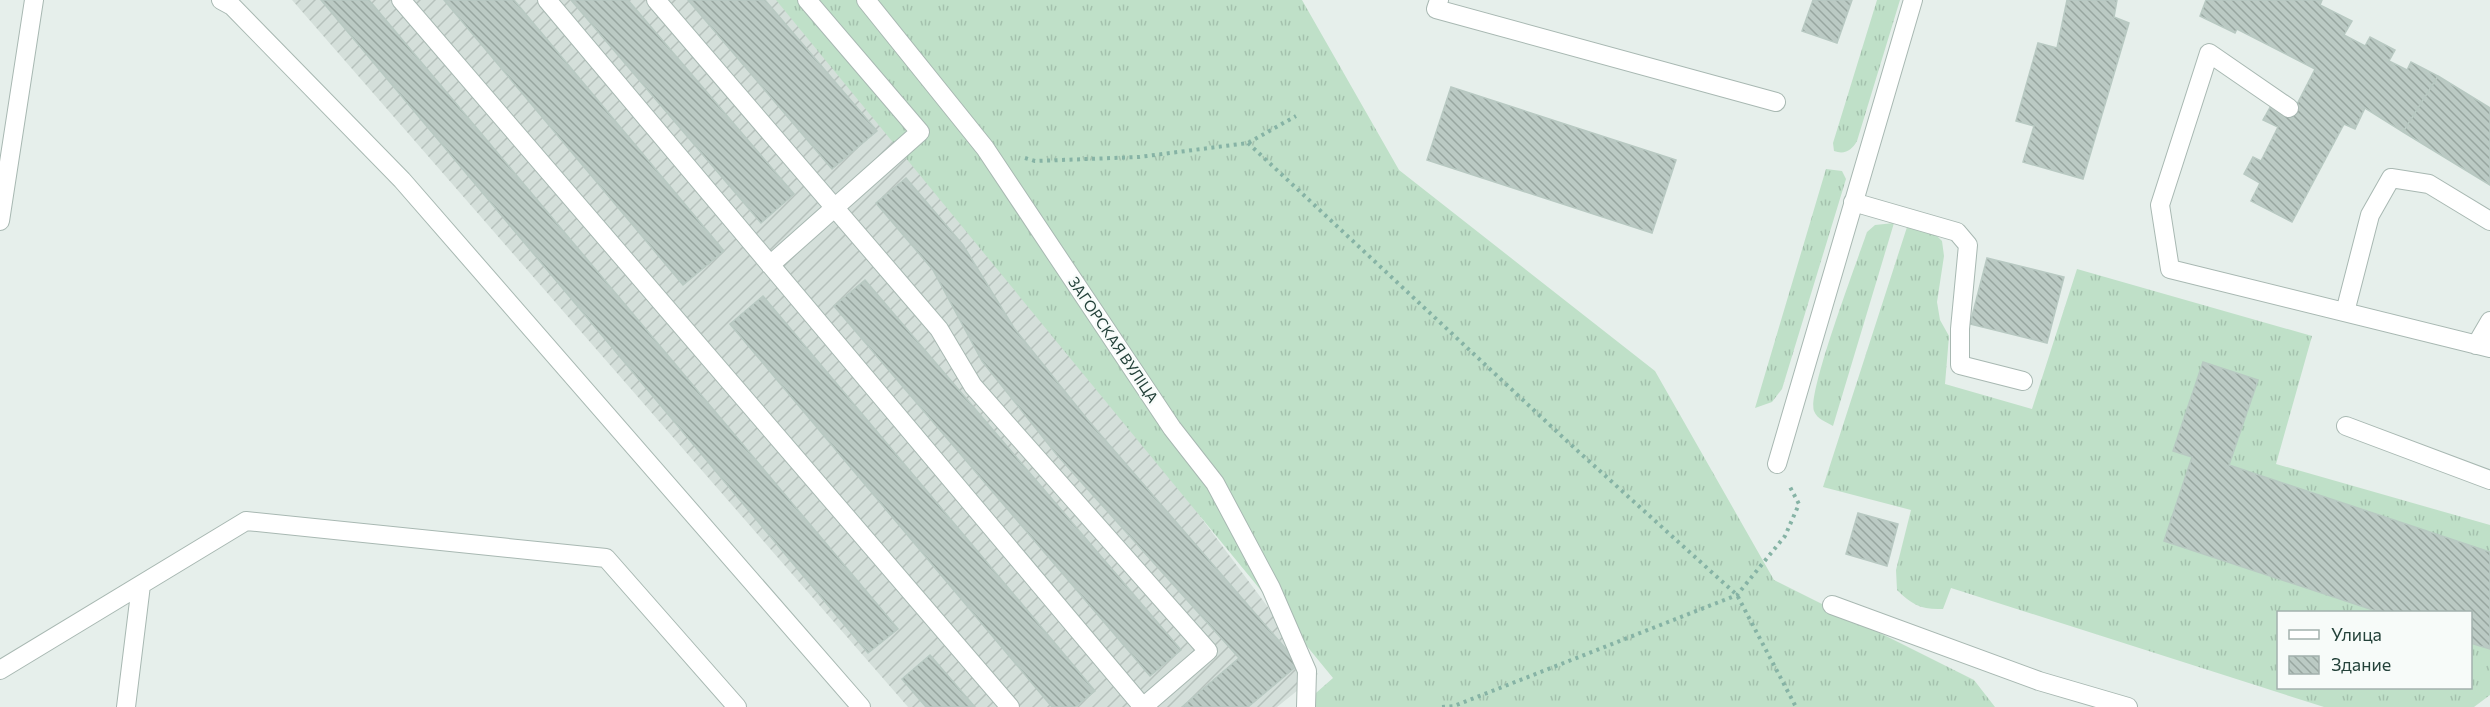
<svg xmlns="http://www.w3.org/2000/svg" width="2490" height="707" font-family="Commissioner,sans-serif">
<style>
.industrial{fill:url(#industrial-furrows)}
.grass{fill:url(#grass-tufts);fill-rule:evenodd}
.building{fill:url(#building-back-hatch);stroke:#b8c9c2;stroke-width:1.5}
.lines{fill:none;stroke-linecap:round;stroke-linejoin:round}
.minor-casing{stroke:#a8b8b2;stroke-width:20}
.path{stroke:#86b3a5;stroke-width:4;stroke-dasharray:3 4.5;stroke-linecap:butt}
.minor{stroke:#fff;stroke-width:18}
.labels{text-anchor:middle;stroke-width:4.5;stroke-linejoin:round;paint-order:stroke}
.street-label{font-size:15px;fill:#24423a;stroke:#f7fbf9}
</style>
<defs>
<pattern id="industrial-furrows" width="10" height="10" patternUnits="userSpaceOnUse" patternTransform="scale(1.5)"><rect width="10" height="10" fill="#d4dfda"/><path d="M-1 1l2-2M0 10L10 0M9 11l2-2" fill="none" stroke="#b6c1bc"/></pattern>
<pattern id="grass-tufts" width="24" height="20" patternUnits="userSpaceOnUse" patternTransform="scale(1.5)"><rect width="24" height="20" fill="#bfe0c8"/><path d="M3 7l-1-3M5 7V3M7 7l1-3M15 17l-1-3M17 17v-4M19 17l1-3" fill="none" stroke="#a4c1ad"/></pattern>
<pattern id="building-back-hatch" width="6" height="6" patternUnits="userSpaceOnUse" patternTransform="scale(1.5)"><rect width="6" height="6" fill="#bbcac4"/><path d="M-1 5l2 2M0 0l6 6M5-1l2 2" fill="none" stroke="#98a6a0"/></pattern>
</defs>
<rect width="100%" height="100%" fill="#e6efeb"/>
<path class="industrial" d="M 292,0 L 814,0 L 1318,674 L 1277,707 L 908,707 Z"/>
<path class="grass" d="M 776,0 L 1302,0 L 1399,170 L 1655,371 L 1774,580 L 1974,680 L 1995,707 L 1300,707 L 1333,678 Z
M 1877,0 L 1900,0 L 1857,141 C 1852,150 1845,155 1834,151 L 1833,143 Z
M 1826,169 L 1842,171 L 1846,179 L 1782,389 L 1772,402 L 1755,408 Z
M 1894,223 L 1833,426 C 1826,422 1817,419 1814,411 C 1807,393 1858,259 1867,232 L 1875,225 Z
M 1908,224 L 1932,231 L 1942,241 L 1944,256 L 1937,302 L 1940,320 L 1949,336 L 1945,384 L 2032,409 L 2077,269 L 2312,336 L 2276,464 L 2490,525 L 2490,695 L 2474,707 L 2324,707 L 1951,588 L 1943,609 C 1922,610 1912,605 1897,590 L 1896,570 L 1911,510 L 1823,487 ZM 2278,612 L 2470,612 L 2470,688 L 2278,688 Z"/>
<path class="building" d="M 321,0 L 369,0 L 898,629 L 868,653 Z
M 444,0 L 514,0 L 724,251 L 683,285 Z
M 571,0 L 628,0 L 794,194 L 761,223 Z
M 688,0 L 765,0 L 877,131 L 832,169 Z
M 1813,0 L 1852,0 L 1837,43 L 1802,31 Z
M 2067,0 L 2117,0 L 2114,17 L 2129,23 L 2083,179 L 2023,162 L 2034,126 L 2016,121 L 2038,43 L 2057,48 Z
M 2206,0 L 2322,0 L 2320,5 L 2352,21 L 2344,35 L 2365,46 L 2370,37 L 2395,50 L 2389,61 L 2407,70 L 2411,62 L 2438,76 L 2403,132 L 2365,108 L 2355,129 L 2344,124 L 2292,222 L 2251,201 L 2260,183 L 2244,174 L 2253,157 L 2261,161 L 2278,127 L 2263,120 L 2272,104 L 2292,114 L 2315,69 L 2237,29 L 2235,33 L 2200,16 Z
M 2438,76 L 2490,108 L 2490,185 L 2403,132 Z
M 1451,87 L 1676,160 L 1652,233 L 1427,160 Z
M 906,178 L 963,245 L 1014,328 L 1087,419 L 1299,664 L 1248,707 L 1182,707 L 1239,658 L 1057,455 L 982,361 L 933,270 L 876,203 Z
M 1987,258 L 2064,277 L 2047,343 L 1970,324 Z
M 865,280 L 1181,650 L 1150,676 L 834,306 Z
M 763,296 L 1095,691 L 1075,707 L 1052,707 L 730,324 Z
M 2203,362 L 2258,380 L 2229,465 L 2490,552 L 2490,649 L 2470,643 L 2470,612 L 2379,612 L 2164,541 L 2192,457 L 2173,451 Z
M 1858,513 L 1898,524 L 1887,566 L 1846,554 Z
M 930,655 L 975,707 L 926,707 L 902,679 Z"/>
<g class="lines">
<g class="minor-casing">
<path id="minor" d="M 221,0 L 232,6 L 402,180 L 861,707
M 401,0 L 1010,707
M 547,0 L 1143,707 L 1208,651 L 973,386 L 939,329 L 656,0
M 866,0 L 985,148 L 1172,428 L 1215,483 L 1271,588 L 1307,671 L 1306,707
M 1439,0 L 1436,9 L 1776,102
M 2289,108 L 2209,53 L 2160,205 L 2170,269 L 2490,348
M 1853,202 L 1957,232 L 1968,245 L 1960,329 L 1960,365 L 2023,381
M 0,221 L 34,0
M 770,265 L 920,132 L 807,0
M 2345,312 L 2370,215 L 2391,178 L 2429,184 L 2490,221
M 2476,345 L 2490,321
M 2346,426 L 2490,480
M 1777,464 L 1913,0
M 1832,605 L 2039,681 L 2128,707
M 0,670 L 246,521 L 606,558 L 737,707
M 126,707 L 141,585"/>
</g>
<path class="path" d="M 1248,143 L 1569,443 L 1737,595 L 1796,707
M 1025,158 L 1035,161 L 1139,157 L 1248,143 L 1296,116
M 1442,707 L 1454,706 L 1737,595 L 1785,536 L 1799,504 L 1790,487"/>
<use href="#minor" class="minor"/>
</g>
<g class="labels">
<g class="street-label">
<text transform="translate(1113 340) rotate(56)" y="5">ЗАГОРСКАЯ ВУЛІЦА</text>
</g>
</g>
<rect x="2277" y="611" width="195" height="78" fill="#f7fbf9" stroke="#a3b1ad" stroke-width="1.5"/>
<rect x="2289" y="630" width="30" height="9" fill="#ffffff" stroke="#a3b1ad" stroke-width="1.5"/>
<text x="2331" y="641" font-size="18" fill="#24423a">Улица</text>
<rect x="2289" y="656" width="30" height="18" fill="url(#building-back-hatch)" stroke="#a3b1ad" stroke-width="1.5"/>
<text x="2331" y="671" font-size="18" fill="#24423a">Здание</text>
</svg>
